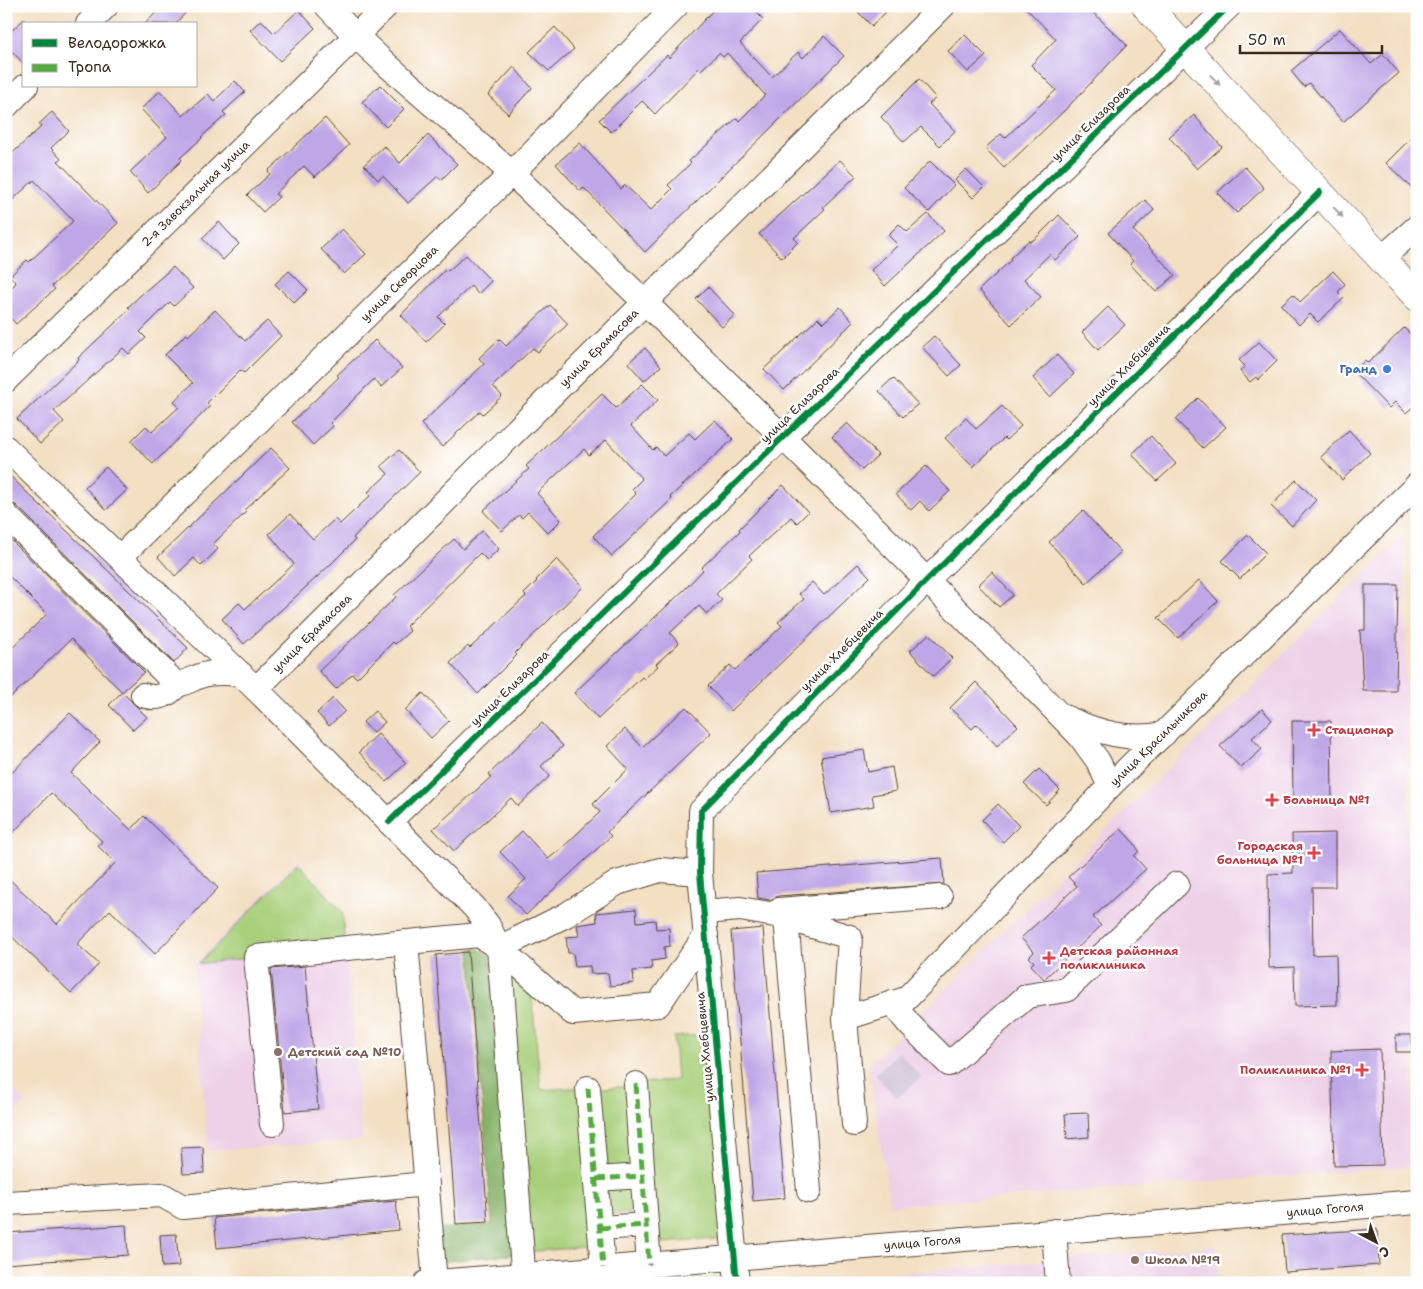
<svg xmlns="http://www.w3.org/2000/svg" width="1423" height="1289" font-family="'Shantell Sans',sans-serif">
<style>
.built{fill:#eed0e7}
.industrial{fill:#ccbed3}
.green{fill:#a8cf79;stroke:#727c4c}
.forest{fill:#86b269;stroke:#606e44}
.building{fill:#bfa7e7}
.lines{fill:none;stroke-linecap:round;stroke-linejoin:round}
.minor-casing{stroke:#574537;stroke-width:26}
.major-casing{stroke:#574537;stroke-width:29}
.minor{stroke:#fff;stroke-width:24}
.major{stroke:#fff;stroke-width:28}
.quiet{stroke:#55ab43;stroke-width:5;stroke-dasharray:10 5;stroke-linecap:butt}
.cycleway-casing{stroke:#fff;stroke-width:9}
.cycleway{stroke:#00873e;stroke-width:6}
.oneway{fill:#a79f9a}
.shop-dot{fill:#3f7fe0;stroke:#fff;stroke-width:2}
.health-dot{fill:#e0444e;stroke:#fff;stroke-width:2}
.education-dot{fill:#8d6e63;stroke:#fff;stroke-width:2}
.labels{text-anchor:middle;stroke-width:5;stroke-linejoin:round;paint-order:stroke}
.street-label{font-size:12px;fill:#3b2a1e;stroke:#fff}
.shop-label{font-size:12px;font-weight:bold;fill:#366cbe;stroke:#fff;text-anchor:end}
.health-label{font-size:12px;font-weight:bold;fill:#be3a42;stroke:#fff;text-anchor:start}
.education-label{font-size:12px;font-weight:bold;fill:#785e54;stroke:#fff;text-anchor:start}
</style>
<rect width="100%" height="100%" fill="#fff"/>
<filter id="ink" filterUnits="userSpaceOnUse"><feTurbulence type="fractalNoise" baseFrequency=".02" numOctaves="2"/><feDisplacementMap in="SourceGraphic" scale="10" xChannelSelector="R" yChannelSelector="G"/><feConvolveMatrix kernelMatrix="1 2 1 2 8 2 1 2 1" color-interpolation-filters="sRGB"/></filter>
<filter id="wash" filterUnits="userSpaceOnUse"><feTurbulence type="fractalNoise" baseFrequency=".0096" numOctaves="4" result="noise"/><feDisplacementMap in="SourceGraphic" scale="20" xChannelSelector="R" yChannelSelector="G"/><feGaussianBlur stdDeviation="1.12" result="paint"/><feColorMatrix in="noise" values="0 0 0 0 0 0 0 0 0 0 0 0 0 0 0 0 0 1.4 0 .05"/><feComposite in="paint" operator="in"/></filter>
<g filter="url(#wash)">
<rect width="100%" height="100%" fill="#f3dfc2"/>
<path class="built" d="M 1404,535 L 1413,1166 L 890,1206 L 869,1065 Z
M 298,860 L 343,911 L 362,1140 L 208,1151 L 194,965 Z
M 6,1083 L 26,1102 L 6,1122 Z
M 1215,1246 L 1219,1283 L 894,1283 L 893,1274 Z"/>
<path class="industrial" d="M 899,1052 L 921,1077 L 897,1098 L 875,1074 Z"/>
<path class="green" d="M 298,863 L 342,911 L 345,946 L 198,964 Z
M 509,969 L 531,988 L 541,1090 L 585,1087 L 597,1246 L 526,1252 Z
M 711,1034 L 727,1238 L 651,1244 L 638,1083 L 677,1080 L 674,1037 Z
M 633,1086 L 639,1172 L 597,1175 L 591,1089 Z
M 636,1180 L 639,1212 L 606,1215 L 604,1182 Z
M 728,1277 L 732,1283 L 652,1283 Z"/>
<path class="forest" d="M 473,948 L 481,950 L 490,957 L 518,1254 L 437,1262 L 434,1229 L 492,1224 L 470,950 Z"/>
<g id="blocks">
<path class="building" d="M 162,6 L 192,6 L 175,24 L 145,24 Z
M 717,6 L 750,6 L 763,19 L 740,43 L 772,77 L 798,52 L 803,58 L 824,36 L 844,56 L 645,252 L 584,188 L 580,191 L 556,164 L 580,143 L 621,189 L 625,185 L 651,210 L 672,189 L 668,185 L 691,163 L 689,161 L 737,118 L 739,121 L 765,95 L 727,53 L 723,57 L 719,53 L 701,70 L 699,68 L 655,114 L 642,101 L 611,132 L 599,120 L 667,55 L 669,58 Z
M 852,6 L 892,6 L 872,26 Z
M 1024,6 L 1086,6 L 1127,45 L 1065,110 L 1004,168 L 985,148 L 1001,134 L 1005,138 L 1056,90 L 1031,65 L 1056,39 Z
M 299,10 L 315,28 L 280,61 L 250,30 L 261,20 L 274,33 Z
M 24,19 L 24,64 L 6,45 L 6,36 Z
M 555,27 L 574,49 L 549,71 L 529,52 Z
M 1340,29 L 1371,64 L 1383,54 L 1399,73 L 1343,122 L 1309,83 L 1304,87 L 1291,71 Z
M 965,35 L 986,56 L 968,72 L 948,51 Z
M 514,67 L 532,88 L 508,114 L 488,95 Z
M 919,79 L 936,98 L 929,104 L 955,131 L 940,146 L 921,127 L 904,142 L 881,117 Z
M 235,81 L 245,92 L 223,112 L 226,115 L 201,137 L 202,138 L 180,158 L 182,160 L 148,193 L 130,172 L 167,137 L 141,109 L 160,91 L 183,116 L 208,94 L 214,101 Z
M 380,85 L 404,109 L 386,127 L 362,102 Z
M 52,112 L 69,131 L 51,148 L 61,159 L 58,161 L 118,223 L 52,286 L 55,289 L 16,324 L 6,313 L 6,293 L 16,283 L 10,276 L 27,260 L 29,262 L 73,221 L 34,180 L 6,206 L 6,159 L 41,127 L 39,124 Z
M 1194,115 L 1222,147 L 1197,169 L 1169,137 Z
M 325,118 L 349,145 L 315,177 L 304,166 L 275,194 L 279,197 L 263,212 L 247,195 L 270,174 L 268,171 Z
M 1417,132 L 1417,193 L 1386,163 Z
M 428,135 L 457,164 L 441,180 L 438,176 L 408,203 L 383,176 L 378,180 L 364,165 L 384,146 L 400,163 Z
M 840,160 L 856,176 L 823,207 L 825,209 L 794,238 L 798,242 L 782,258 L 759,234 Z
M 930,161 L 954,185 L 929,212 L 904,188 Z
M 1245,167 L 1264,188 L 1237,213 L 1217,193 Z
M 966,169 L 984,187 L 973,198 L 955,180 Z
M 1145,200 L 1154,210 L 1133,230 L 1175,275 L 1156,292 L 1130,264 L 1133,261 L 1108,233 Z
M 928,214 L 944,231 L 885,286 L 871,270 L 898,245 L 888,235 L 899,224 L 907,232 Z
M 1059,215 L 1080,237 L 1055,260 L 1050,254 L 1024,279 L 1041,297 L 1011,325 L 979,290 L 1011,260 L 1010,258 L 1029,240 L 1030,242 L 1036,238 Z
M 219,222 L 239,244 L 223,260 L 202,238 Z
M 342,229 L 366,254 L 344,274 L 321,249 Z
M 466,255 L 491,281 L 478,294 L 471,286 L 438,317 L 445,324 L 426,342 L 401,315 L 446,269 L 448,271 Z
M 173,267 L 193,288 L 174,306 L 170,302 L 140,332 L 146,338 L 129,354 L 123,348 L 54,411 L 64,422 L 40,444 L 17,419 L 79,360 L 78,358 L 130,309 L 128,307 L 144,292 Z
M 289,271 L 308,290 L 294,303 L 275,284 Z
M 1333,271 L 1345,284 L 1338,292 L 1344,298 L 1318,322 L 1310,314 L 1299,325 L 1281,305 L 1293,294 L 1300,302 Z
M 708,287 L 735,315 L 722,327 L 696,299 Z
M 550,305 L 568,324 L 538,352 L 533,348 L 493,386 L 502,396 L 483,414 L 480,411 L 442,447 L 421,424 L 484,364 L 479,358 L 499,339 L 506,346 Z
M 840,307 L 853,322 L 784,390 L 764,369 L 818,318 L 823,323 Z
M 1108,307 L 1125,325 L 1098,350 L 1082,332 Z
M 215,310 L 245,341 L 267,321 L 281,336 L 244,373 L 240,370 L 207,403 L 210,406 L 153,464 L 131,441 L 146,426 L 152,432 L 179,407 L 174,401 L 193,383 L 165,355 L 186,334 L 188,336 Z
M 1404,328 L 1417,340 L 1417,403 L 1406,413 L 1395,402 L 1389,408 L 1354,372 L 1365,360 L 1368,363 Z
M 934,336 L 961,365 L 949,376 L 922,347 Z
M 375,340 L 402,368 L 381,387 L 374,379 L 330,423 L 333,426 L 313,445 L 292,422 L 339,377 L 337,375 Z
M 1259,342 L 1277,361 L 1258,380 L 1256,377 L 1250,382 L 1240,371 L 1245,366 L 1239,360 Z
M 645,348 L 661,366 L 644,381 L 628,363 Z
M 1057,355 L 1074,374 L 1050,397 L 1033,378 Z
M 893,378 L 918,404 L 903,417 L 879,391 Z
M 642,384 L 658,400 L 631,426 L 653,450 L 656,447 L 664,456 L 689,433 L 695,439 L 715,420 L 733,439 L 670,497 L 672,499 L 612,556 L 593,536 L 636,494 L 632,489 L 642,479 L 606,440 L 589,455 L 584,449 L 537,493 L 561,520 L 548,533 L 528,512 L 522,518 L 519,515 L 502,531 L 483,511 L 529,469 L 526,466 L 602,394 L 616,408 Z
M 1198,398 L 1226,427 L 1203,448 L 1176,420 Z
M 1002,406 L 1021,426 L 1006,440 L 1004,438 L 973,467 L 945,438 L 966,418 L 976,429 Z
M 847,423 L 878,455 L 862,470 L 832,437 Z
M 1349,430 L 1370,453 L 1342,480 L 1321,457 Z
M 1151,436 L 1176,464 L 1157,481 L 1132,454 Z
M 271,448 L 290,468 L 244,510 L 246,512 L 213,544 L 218,549 L 201,566 L 194,558 L 175,576 L 158,557 Z
M 399,450 L 420,472 L 365,525 L 353,538 L 355,540 L 330,565 L 244,644 L 222,619 L 239,603 L 245,609 L 294,564 L 269,534 L 290,514 L 313,539 L 335,519 L 340,524 L 371,495 L 368,492 L 388,474 L 381,466 Z
M 926,466 L 950,491 L 929,511 L 920,501 L 911,510 L 896,494 Z
M 106,467 L 127,490 L 106,510 L 85,487 Z
M 6,472 L 188,648 L 174,663 L 16,505 L 6,502 Z
M 1296,480 L 1316,500 L 1292,526 L 1271,506 Z
M 783,485 L 808,512 L 797,523 L 791,517 L 749,556 L 752,559 L 716,594 L 722,600 L 707,614 L 699,606 L 670,633 L 679,643 L 656,664 L 658,666 L 644,679 L 642,677 L 598,719 L 574,693 L 684,590 L 703,570 L 701,568 L 740,531 L 739,529 Z
M 1083,511 L 1121,552 L 1086,583 L 1049,542 Z
M 482,531 L 499,549 L 487,560 L 480,553 L 406,626 L 410,631 L 395,644 L 393,642 L 357,678 L 352,674 L 336,689 L 319,671 L 396,597 L 394,595 L 454,539 L 463,549 Z
M 6,535 L 144,672 L 122,692 L 71,639 L 6,702 L 6,654 L 47,614 L 6,573 Z
M 1248,535 L 1266,553 L 1240,579 L 1222,561 Z
M 557,559 L 583,587 L 515,653 L 517,655 L 478,694 L 450,663 L 468,646 L 470,648 L 526,596 L 524,594 L 537,581 L 536,580 Z
M 858,564 L 870,577 L 731,711 L 708,686 L 730,665 L 735,670 L 782,626 L 778,622 L 804,599 L 799,594 L 812,582 L 824,595 Z
M 992,572 L 1013,595 L 999,607 L 978,585 Z
M 1199,580 L 1218,601 L 1178,638 L 1158,618 Z
M 1365,585 L 1398,585 L 1396,691 L 1363,691 L 1360,630 L 1365,630 Z
M 929,634 L 952,658 L 933,676 L 910,651 Z
M 976,682 L 1018,726 L 997,746 L 977,724 L 972,729 L 950,708 Z
M 122,692 L 147,717 L 133,730 L 109,705 Z
M 423,693 L 449,721 L 431,738 L 405,710 Z
M 333,698 L 345,711 L 329,726 L 317,713 Z
M 686,707 L 711,733 L 607,832 L 611,836 L 526,915 L 508,896 L 526,879 L 500,852 L 522,831 L 548,859 L 561,849 L 600,812 L 593,804 L 628,769 L 607,746 L 625,729 L 642,747 Z
M 1262,709 L 1272,720 L 1252,738 L 1262,749 L 1241,768 L 1220,746 Z
M 375,711 L 385,722 L 373,733 L 363,722 Z
M 70,713 L 100,742 L 71,773 L 131,830 L 144,816 L 218,888 L 155,954 L 110,910 L 77,944 L 99,964 L 71,993 L 6,931 L 6,876 L 57,924 L 115,863 L 98,846 L 102,841 L 51,793 L 6,840 L 6,779 Z
M 1292,721 L 1331,721 L 1332,798 L 1293,799 Z
M 542,723 L 563,746 L 541,766 L 550,776 L 518,806 L 511,798 L 454,851 L 433,829 L 491,777 L 489,774 Z
M 378,734 L 406,763 L 386,782 L 359,752 Z
M 864,750 L 868,772 L 892,767 L 896,791 L 872,795 L 874,806 L 831,813 L 821,757 Z
M 1039,769 L 1060,790 L 1046,805 L 1024,784 Z
M 998,804 L 1019,826 L 1003,842 L 982,820 Z
M 1121,829 L 1134,843 L 1139,851 L 1134,856 L 1146,869 L 1093,917 L 1101,926 L 1044,979 L 1031,965 L 1034,962 L 1029,957 L 1034,952 L 1021,938 L 1077,886 L 1068,877 Z
M 1335,833 L 1335,887 L 1312,887 L 1313,955 L 1336,954 L 1337,1005 L 1295,1006 L 1294,967 L 1269,968 L 1268,874 L 1293,873 L 1292,834 Z
M 942,858 L 944,884 L 778,896 L 770,900 L 758,898 L 756,873 Z
M 636,909 L 637,922 L 655,920 L 656,929 L 669,928 L 670,946 L 664,947 L 665,959 L 651,961 L 652,969 L 633,971 L 634,983 L 610,986 L 608,973 L 591,974 L 590,966 L 575,967 L 573,953 L 568,953 L 566,937 L 579,936 L 577,925 L 597,922 L 596,913 Z
M 763,928 L 785,1198 L 753,1201 L 731,931 Z
M 468,952 L 488,1222 L 456,1224 L 436,955 Z
M 305,966 L 318,1109 L 285,1112 L 271,969 Z
M 1396,1035 L 1412,1035 L 1412,1052 L 1396,1052 Z
M 1380,1049 L 1383,1165 L 1334,1166 L 1331,1051 Z
M 1088,1113 L 1089,1137 L 1067,1139 L 1065,1114 Z
M 203,1147 L 204,1173 L 183,1174 L 181,1148 Z
M 396,1201 L 399,1230 L 217,1248 L 214,1218 Z
M 126,1225 L 128,1255 L 6,1264 L 6,1233 Z
M 1377,1229 L 1379,1265 L 1285,1272 L 1282,1235 Z
M 176,1234 L 179,1266 L 162,1267 L 160,1235 Z"/>
</g>
</g>
<g filter="url(#ink)">
<use href="#blocks" fill-opacity="0" stroke="#574537" stroke-width="1"/>
<g class="lines">
<g class="minor-casing">
<g id="minor">
<path d="M 327,6 C 388,72 461,125 526,187 C 713,368 899,549 1080,736 L 1098,761 L 1110,786"/>
<path d="M 88,24 L 106,6"/>
<path d="M 6,106 L 26,86"/>
<path d="M 1382,258 L 1417,227"/>
<path id="s1" d="M 6,380 L 386,6"/>
<path d="M 6,448 L 256,689 L 474,907 L 488,925 L 499,948 L 524,1283"/>
<path d="M 6,515 L 177,685 C 186,683 192,679 200,676 C 213,671 228,673 241,674"/>
<path id="s2" d="M 120,557 L 512,173 L 676,6"/>
<path id="s3" d="M 256,689 L 943,6"/>
<path d="M 143,695 C 156,700 168,696 177,685"/>
<path d="M 1067,718 C 1099,733 1129,741 1164,734"/>
<path d="M 389,822 L 784,436 L 1229,6"/>
<path d="M 779,910 L 940,897"/>
<path id="s4" d="M 704,912 L 740,909 L 775,915 L 850,937 L 845,1018 L 906,999 L 1110,786 L 1417,485"/>
<path d="M 786,918 L 809,1191"/>
<path d="M 406,942 L 435,1282"/>
<path d="M 499,948 L 566,915 L 617,883 L 660,870 L 700,873"/>
<path d="M 892,1003 L 909,1024 L 949,1064 L 1027,996 L 1066,990 L 1177,884"/>
<path d="M 845,1018 L 854,1124"/>
<path d="M 636,1084 L 649,1265"/>
<path d="M 588,1088 L 603,1268"/>
<path d="M 272,1124 L 256,957 L 479,935 L 499,948 L 573,1013 L 658,1005 L 706,935"/>
<path d="M 596,1179 L 642,1176"/>
<path d="M 6,1203 L 162,1195 L 183,1207 L 427,1184"/>
<path d="M 600,1228 L 646,1225"/>
<path d="M 1054,1231 L 1058,1283"/>
<path id="s5" d="M 426,1283 L 1417,1202"/>
<path d="M 737,1283 L 700,873 L 701,811 L 927,580 L 1320,192"/>
</g>
</g>
<g class="major-casing">
<path id="major" d="M 1146,6 L 1417,297"/>
</g>
<use href="#minor" class="minor"/>
<use href="#major" class="major"/>
<path class="quiet" d="M 636,1084 L 649,1265
M 588,1088 L 603,1268
M 596,1179 L 642,1176
M 600,1228 L 646,1225"/>
<g class="cycleway-casing">
<path id="cycleway" d="M 389,822 L 784,436 L 1229,6
M 737,1283 L 700,873 L 701,811 L 927,580 L 1320,192"/>
</g>
<use href="#cycleway" class="cycleway"/>
</g>
<defs><path id="oneway-solid" d="M-6-.8H1V-3.2L6.5 0L1 3.2V.8H-6Z" transform="scale(1.25)"/></defs>
<g class="oneway">
<use href="#oneway-solid" transform="translate(1215 80) rotate(47)"/>
<use href="#oneway-solid" transform="translate(1338 212) rotate(47)"/>
</g>
</g>
<circle class="shop-dot" cx="1387" cy="369" r="5"/>
<g class="health-dot">
<path d="M1311.5 722.5h5v5h5v5h-5v5h-5v-5h-5v-5h5z"/>
<path d="M1269.5 792.5h5v5h5v5h-5v5h-5v-5h-5v-5h5z"/>
<path d="M1311.5 845.5h5v5h5v5h-5v5h-5v-5h-5v-5h5z"/>
<path d="M1046.5 950.5h5v5h5v5h-5v5h-5v-5h-5v-5h5z"/>
<path d="M1359.5 1062.5h5v5h5v5h-5v5h-5v-5h-5v-5h5z"/>
</g>
<g class="education-dot">
<circle cx="278" cy="1052" r="5"/>
<circle cx="1135" cy="1260" r="5"/>
</g>
<g class="labels">
<g class="street-label">
<text transform="translate(1091 123) rotate(-44)" y="4">улица Елизарова</text>
<text dy="4" stroke="none"><textPath href="#s1" startOffset="266">2-я Завокзальная улица</textPath></text>
<text dy="4" stroke="none"><textPath href="#s2" startOffset="391">улица Скворцова</textPath></text>
<text dy="4" stroke="none"><textPath href="#s3" startOffset="484">улица Ерамасова</textPath></text>
<text transform="translate(1129 365) rotate(-45)" y="4">улица Хлебцевича</text>
<text transform="translate(800 405) rotate(-44)" y="4">улица Елизарова</text>
<text dy="4" stroke="none"><textPath href="#s3" startOffset="79">улица Ерамасова</textPath></text>
<text transform="translate(842 650) rotate(-45)" y="4">улица Хлебцевича</text>
<text transform="translate(510 688) rotate(-44)" y="4">улица Елизарова</text>
<text dy="4" stroke="none"><textPath href="#s4" startOffset="658">улица Красильникова</textPath></text>
<text transform="translate(705 1047) rotate(-95)" y="4">улица Хлебцевича</text>
<text dy="4" stroke="none"><textPath href="#s5" startOffset="902">улица Гоголя</textPath></text>
<text dy="4" stroke="none"><textPath href="#s5" startOffset="498">улица Гоголя</textPath></text>
</g>
<g class="shop-label">
<text x="1377" y="373">Гранд</text>
</g>
<g class="health-label">
<text x="1325" y="734">Стационар</text>
<text x="1283" y="804">Больница №1</text>
<text x="1303" y="850" text-anchor="end">Городская<tspan x="1303" dy="14">больница №1</tspan></text>
<text x="1060" y="955">Детская районная<tspan x="1060" dy="14">поликлиника</tspan></text>
<text x="1351" y="1074" text-anchor="end">Поликлиника №1</text>
</g>
<g class="education-label">
<text x="288" y="1056">Детский сад №10</text>
<text x="1145" y="1264">Школа №19</text>
</g>
</g>
<rect width="1423" height="1289" fill="none" stroke="#fff" stroke-width="25"/>
<rect x="22" y="22" width="175" height="65" fill="#ffffff" stroke="#b1aaa5"/>
<rect x="32" y="39" width="25" height="8" fill="#00873e" stroke="#b1aaa5"/>
<text x="68" y="48" font-size="15" fill="#3b2a1e">Велодорожка</text>
<rect x="32" y="64" width="25" height="8" fill="#55ab43" stroke="#b1aaa5"/>
<text x="68" y="72" font-size="15" fill="#3b2a1e">Тропа</text>
<g transform="translate(1376 1242) rotate(139)" stroke="#ffffff" stroke-width="4" paint-order="stroke">
<path d="M0-4L9 19L0 12L-9 19Z" fill="#3b2a1e"/>
<text y="-8" font-size="14" font-weight="bold" text-anchor="middle" fill="#3b2a1e">С</text>
</g>
<path d="M1240 45v8h142v-8" fill="none" stroke="#3b2a1e" stroke-width="2.5"/>
<text x="1248" y="45" font-size="15" fill="#3b2a1e" stroke="#ffffff" stroke-width="4" paint-order="stroke">50 m</text>
</svg>
